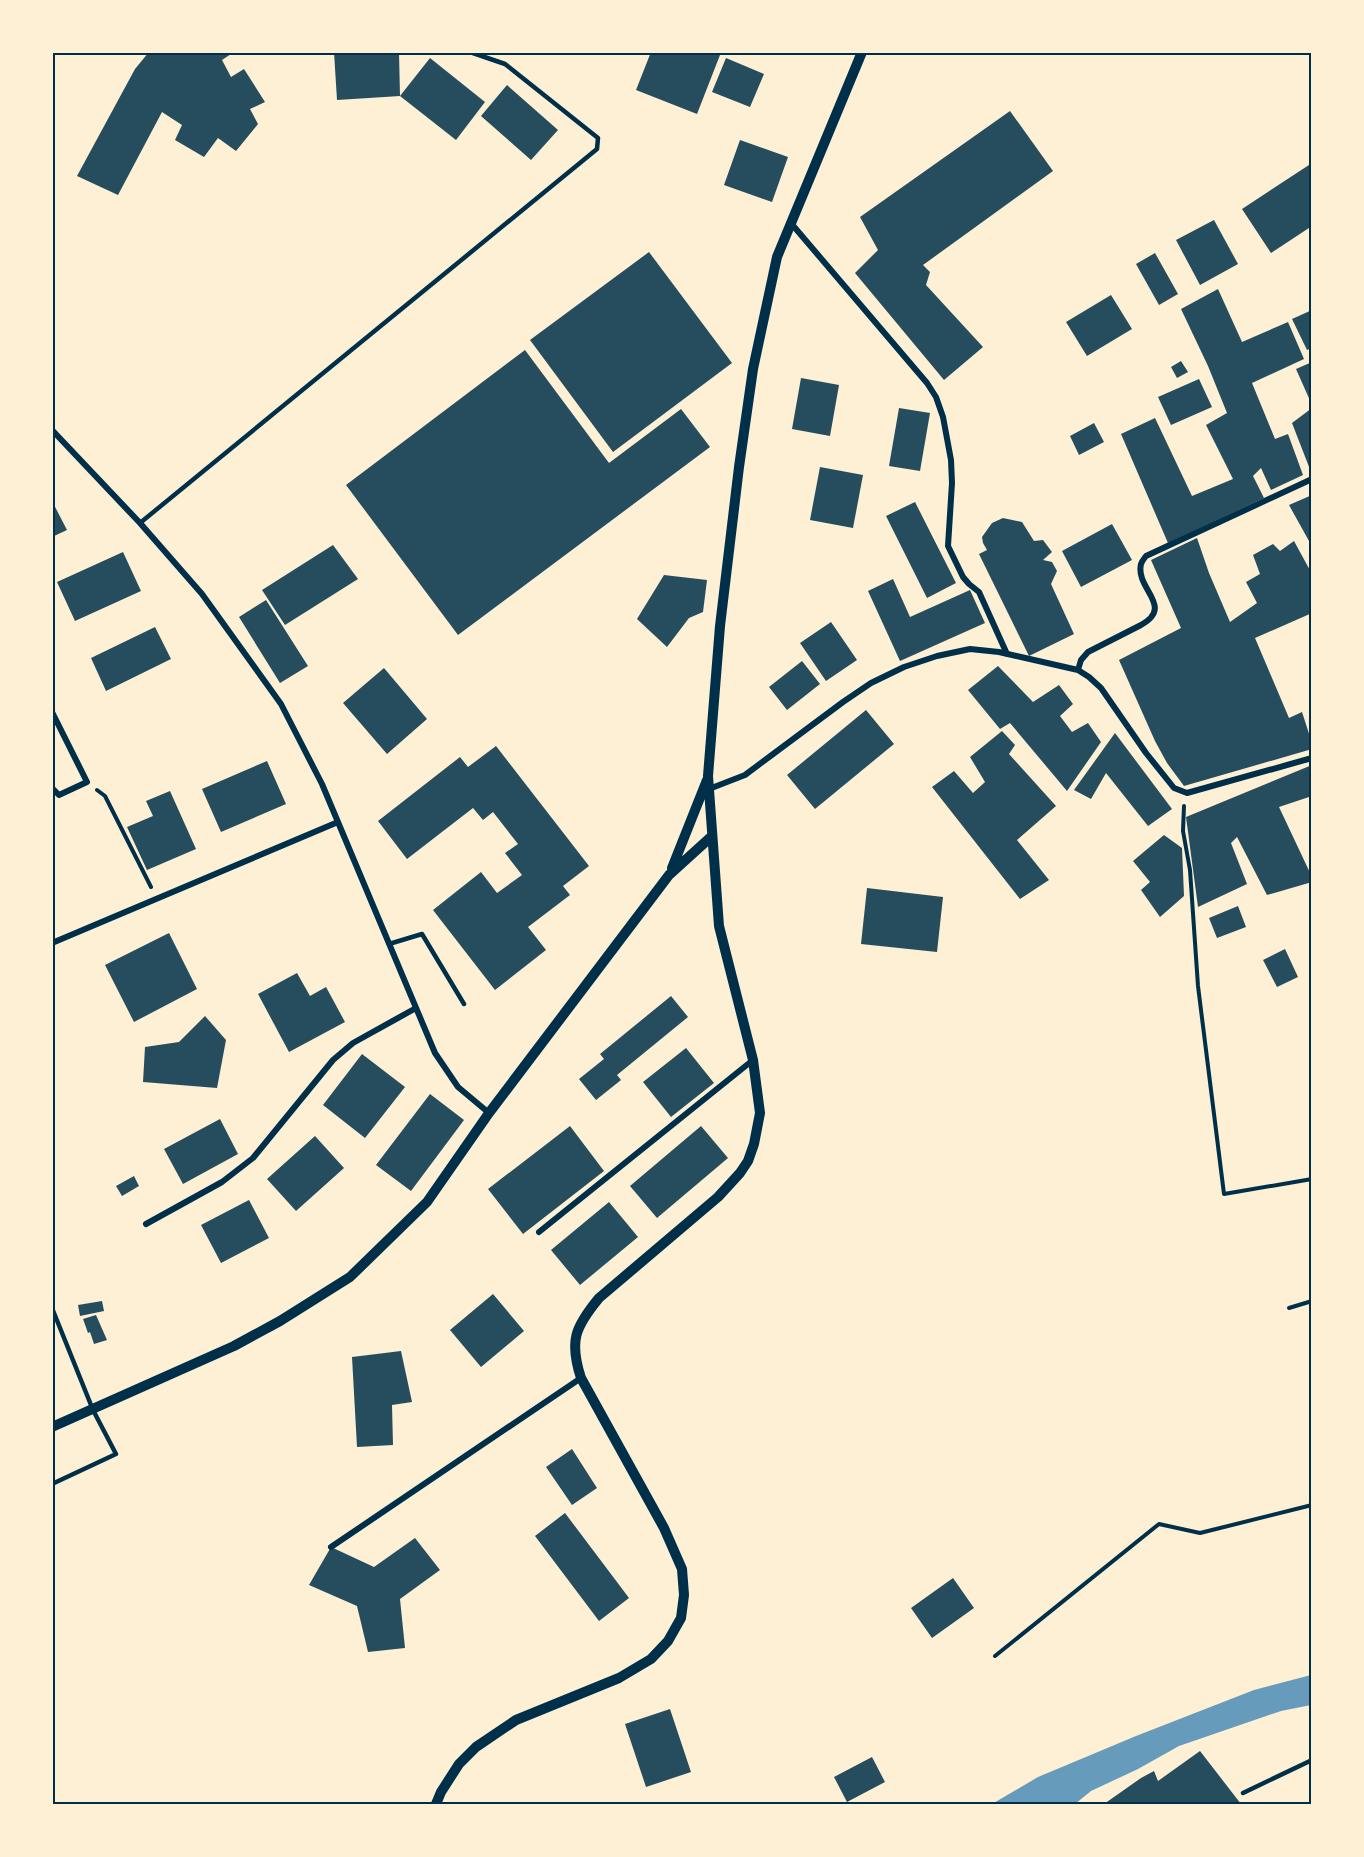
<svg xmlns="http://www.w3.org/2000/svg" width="1364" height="1857" font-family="Poppins,sans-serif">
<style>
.water{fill:#669bbc}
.building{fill:#264d5e}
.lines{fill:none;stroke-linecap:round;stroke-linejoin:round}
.path{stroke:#003049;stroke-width:4}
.service{stroke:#003049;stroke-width:4.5}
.minor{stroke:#003049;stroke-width:6}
.tertiary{stroke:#003049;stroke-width:10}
.neatline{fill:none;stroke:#003049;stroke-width:2}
</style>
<rect width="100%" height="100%" fill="#fdf0d5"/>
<path class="water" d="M 1311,1675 L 1311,1705 L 1281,1711 L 1179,1746 L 1138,1769 L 1091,1791 L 1075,1804 L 992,1804 L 1038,1777 L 1136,1736 L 1254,1690 Z"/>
<path class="building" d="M 149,52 L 234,52 L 222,60 L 231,77 L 244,69 L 265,102 L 250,109 L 258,124 L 236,151 L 218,138 L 204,157 L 175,140 L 182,125 L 162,112 L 118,195 L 77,176 L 135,69 Z
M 334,52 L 399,52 L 400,96 L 430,58 L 485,102 L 456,140 L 400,96 L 337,100 Z
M 651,52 L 713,52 L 720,55 L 697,114 L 636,90 Z
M 726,58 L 764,74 L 750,107 L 712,92 Z
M 507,85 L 558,130 L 531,160 L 481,116 Z
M 1010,111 L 1053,171 L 923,265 L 930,272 L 926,285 L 983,347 L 944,380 L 855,273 L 878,250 L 860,217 Z
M 740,140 L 788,157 L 772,202 L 724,185 Z
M 1312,163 L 1312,226 L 1271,253 L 1242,209 Z
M 1214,220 L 1238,264 L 1200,285 L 1176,240 Z
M 649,252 L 732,363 L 613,452 L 530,340 Z
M 1155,253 L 1178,294 L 1159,305 L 1136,264 Z
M 1218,289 L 1242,342 L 1288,322 L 1304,359 L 1252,383 L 1275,439 L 1288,434 L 1303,475 L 1271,490 L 1261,468 L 1253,476 L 1264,498 L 1168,543 L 1121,434 L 1155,418 L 1192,496 L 1233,479 L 1206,425 L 1227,413 L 1208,366 L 1181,309 Z
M 1111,295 L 1132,329 L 1087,356 L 1066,322 Z
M 1312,310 L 1312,348 L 1307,350 L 1292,319 Z
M 525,350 L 609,463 L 681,409 L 710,447 L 458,635 L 346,485 Z
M 1181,361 L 1188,372 L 1177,378 L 1171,367 Z
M 1312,362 L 1312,405 L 1296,369 Z
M 801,378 L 839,385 L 830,436 L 792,429 Z
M 1199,379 L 1212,407 L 1171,425 L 1158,397 Z
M 899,408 L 930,413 L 920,471 L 889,466 Z
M 1312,408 L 1312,472 L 1311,472 L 1292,423 Z
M 1094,423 L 1104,442 L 1079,455 L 1070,436 Z
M 820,467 L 863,475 L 853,528 L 810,520 Z
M 1312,495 L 1312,541 L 1309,541 L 1289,505 Z
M 52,501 L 67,530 L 52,537 Z
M 915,502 L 956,583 L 927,598 L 886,516 Z
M 1003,518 L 1022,522 L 1034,541 L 1043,540 L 1052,552 L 1043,560 L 1052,562 L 1057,571 L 1051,584 L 1074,634 L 1029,656 L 979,554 L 987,550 L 983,543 L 982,537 L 992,523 Z
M 1112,524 L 1132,560 L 1081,587 L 1062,551 Z
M 1197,538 L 1209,573 L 1230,622 L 1257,603 L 1246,582 L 1260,574 L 1253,555 L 1273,544 L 1280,551 L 1294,541 L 1312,574 L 1312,613 L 1255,638 L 1289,718 L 1302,712 L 1312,743 L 1312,749 L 1184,786 L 1167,763 L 1155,741 L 1119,660 L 1181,628 L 1151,560 Z
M 333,545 L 358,579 L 285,625 L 262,590 Z
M 123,552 L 141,591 L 75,621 L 57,582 Z
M 664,575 L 707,580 L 703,612 L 689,618 L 667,647 L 637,619 Z
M 893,579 L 910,617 L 970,590 L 985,623 L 900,661 L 868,591 Z
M 266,600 L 308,666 L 280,683 L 239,617 Z
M 831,622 L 857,660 L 826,681 L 800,643 Z
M 155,627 L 171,659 L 106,691 L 91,658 Z
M 802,661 L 820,684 L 787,710 L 769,687 Z
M 998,666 L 1033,702 L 1059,685 L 1073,704 L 1060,716 L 1072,732 L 1088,723 L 1101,742 L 1067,791 L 1010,723 L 1000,729 L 968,690 Z
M 384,668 L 427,719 L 387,754 L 343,703 Z
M 866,710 L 894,744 L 815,809 L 787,775 Z
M 1002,731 L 1015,745 L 1009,754 L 1056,806 L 1017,840 L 1049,880 L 1020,899 L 932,787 L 954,771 L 973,793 L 985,782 L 970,757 Z
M 1115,733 L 1172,809 L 1148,826 L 1106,773 L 1091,799 L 1074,790 Z
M 496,746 L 589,866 L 563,886 L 570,895 L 528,927 L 546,950 L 495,990 L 433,910 L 481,872 L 497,893 L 522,875 L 505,853 L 518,844 L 493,812 L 483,820 L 473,808 L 407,859 L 378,821 L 460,757 L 468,767 Z
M 267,761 L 286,804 L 221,832 L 202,789 Z
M 1312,765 L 1312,796 L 1279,807 L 1312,877 L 1312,882 L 1267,895 L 1237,837 L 1231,843 L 1247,884 L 1198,907 L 1186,817 Z
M 170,791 L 196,849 L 147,870 L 127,827 L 153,816 L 146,801 Z
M 1164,835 L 1182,848 L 1184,896 L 1160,917 L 1141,890 L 1150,882 L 1133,861 Z
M 867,888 L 943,897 L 937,952 L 861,944 Z
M 1238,906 L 1246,927 L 1217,938 L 1209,918 Z
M 169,933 L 197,989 L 134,1022 L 105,965 Z
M 1285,949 L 1298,977 L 1277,987 L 1263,960 Z
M 297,973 L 310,996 L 326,987 L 345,1022 L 289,1052 L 258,994 Z
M 671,996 L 688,1017 L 617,1075 L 621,1080 L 596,1100 L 579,1079 L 604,1059 L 600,1054 Z
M 205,1016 L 226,1040 L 217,1088 L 143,1082 L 145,1047 L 179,1042 Z
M 686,1048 L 714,1083 L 671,1117 L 643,1082 Z
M 362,1054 L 405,1087 L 365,1138 L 323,1105 Z
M 430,1094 L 464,1120 L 411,1191 L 376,1165 Z
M 220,1119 L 238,1154 L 183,1184 L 164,1149 Z
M 570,1126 L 604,1171 L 523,1234 L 488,1189 Z
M 701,1126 L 728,1158 L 657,1218 L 630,1186 Z
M 315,1136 L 344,1168 L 296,1211 L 267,1179 Z
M 134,1176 L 139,1186 L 122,1196 L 116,1186 Z
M 249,1200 L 269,1238 L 221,1263 L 201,1225 Z
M 609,1202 L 638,1237 L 580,1285 L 551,1250 Z
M 493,1294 L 524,1331 L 481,1367 L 450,1330 Z
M 102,1301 L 104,1311 L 80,1316 L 78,1305 Z
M 96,1315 L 107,1340 L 94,1344 L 90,1332 L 88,1333 L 83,1319 Z
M 401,1351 L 412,1402 L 392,1405 L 393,1445 L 357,1447 L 352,1357 Z
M 572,1449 L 597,1488 L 572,1505 L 546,1467 Z
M 565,1513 L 629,1598 L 599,1621 L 535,1536 Z
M 415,1538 L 440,1570 L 400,1599 L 405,1648 L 368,1652 L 357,1606 L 309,1585 L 331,1547 L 374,1567 Z
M 953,1578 L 974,1608 L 932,1638 L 911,1608 Z
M 670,1709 L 691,1772 L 646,1787 L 625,1724 Z
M 1200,1751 L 1241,1804 L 1104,1804 L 1141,1778 L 1154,1771 L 1158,1781 Z
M 872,1757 L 885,1782 L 847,1802 L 834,1777 Z"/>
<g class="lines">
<path class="path" d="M 97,790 L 105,796 L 151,887
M 1184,806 L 1183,831 L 1190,870 L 1198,986 L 1224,1194 L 1312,1179
M 1289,1308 L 1312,1301
M 995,1656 L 1159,1524 L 1200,1533 L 1312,1505"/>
<path class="service" d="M 140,523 L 597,149 L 598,138 L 505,64 L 470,52
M 389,944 L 422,934 L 464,1004
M 52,1308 L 93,1410 L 116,1454 L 52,1484
M 1243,1793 L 1312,1760"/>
<path class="minor" d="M 790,222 L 927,383 L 936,397 L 943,417 L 951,460 L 952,483 L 948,546 L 963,577 L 969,584 L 979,592 L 1007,654
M 52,430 L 140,523 L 202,594 L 281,704 L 322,784 L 435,1053 L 458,1087 L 489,1113
M 1078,670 L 1081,660 L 1088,652 L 1141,625 C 1175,606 1135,589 1141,564 C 1141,563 1145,557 1146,556 L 1312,479
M 52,712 L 87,782 L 59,795 L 52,788
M 709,789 L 745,775 L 843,702 L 871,683 L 904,667 L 937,656 L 970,649 L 999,652 L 1078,670 L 1089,677 L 1101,688 L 1146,753 L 1174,788 L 1187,793 L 1312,758
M 52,943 L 338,822
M 146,1224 L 222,1182 L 253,1158 L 333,1060 L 353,1043 L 416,1008
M 539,1232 L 753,1060
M 331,1547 L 581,1378"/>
<path class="tertiary" d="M 672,868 L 707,780
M 52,1427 L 234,1346 L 280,1321 L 350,1277 L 427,1202 L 489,1113 L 669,875 L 712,836
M 436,1804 L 441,1792 L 459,1764 L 476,1747 L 516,1720 L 619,1678 L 651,1659 L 668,1641 L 681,1618 L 684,1595 L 682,1569 L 664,1528 L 581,1378 C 569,1341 575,1327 599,1298 L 718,1197 L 740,1173 L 748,1161 L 754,1144 L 760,1113 L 753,1060 L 719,926 L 708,776 L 720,626 L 739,467 L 753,369 L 777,257 L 862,52"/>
</g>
<rect width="1364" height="1857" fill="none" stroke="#fdf0d5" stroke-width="108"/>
<rect x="54" y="54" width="1256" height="1749" class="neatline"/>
</svg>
